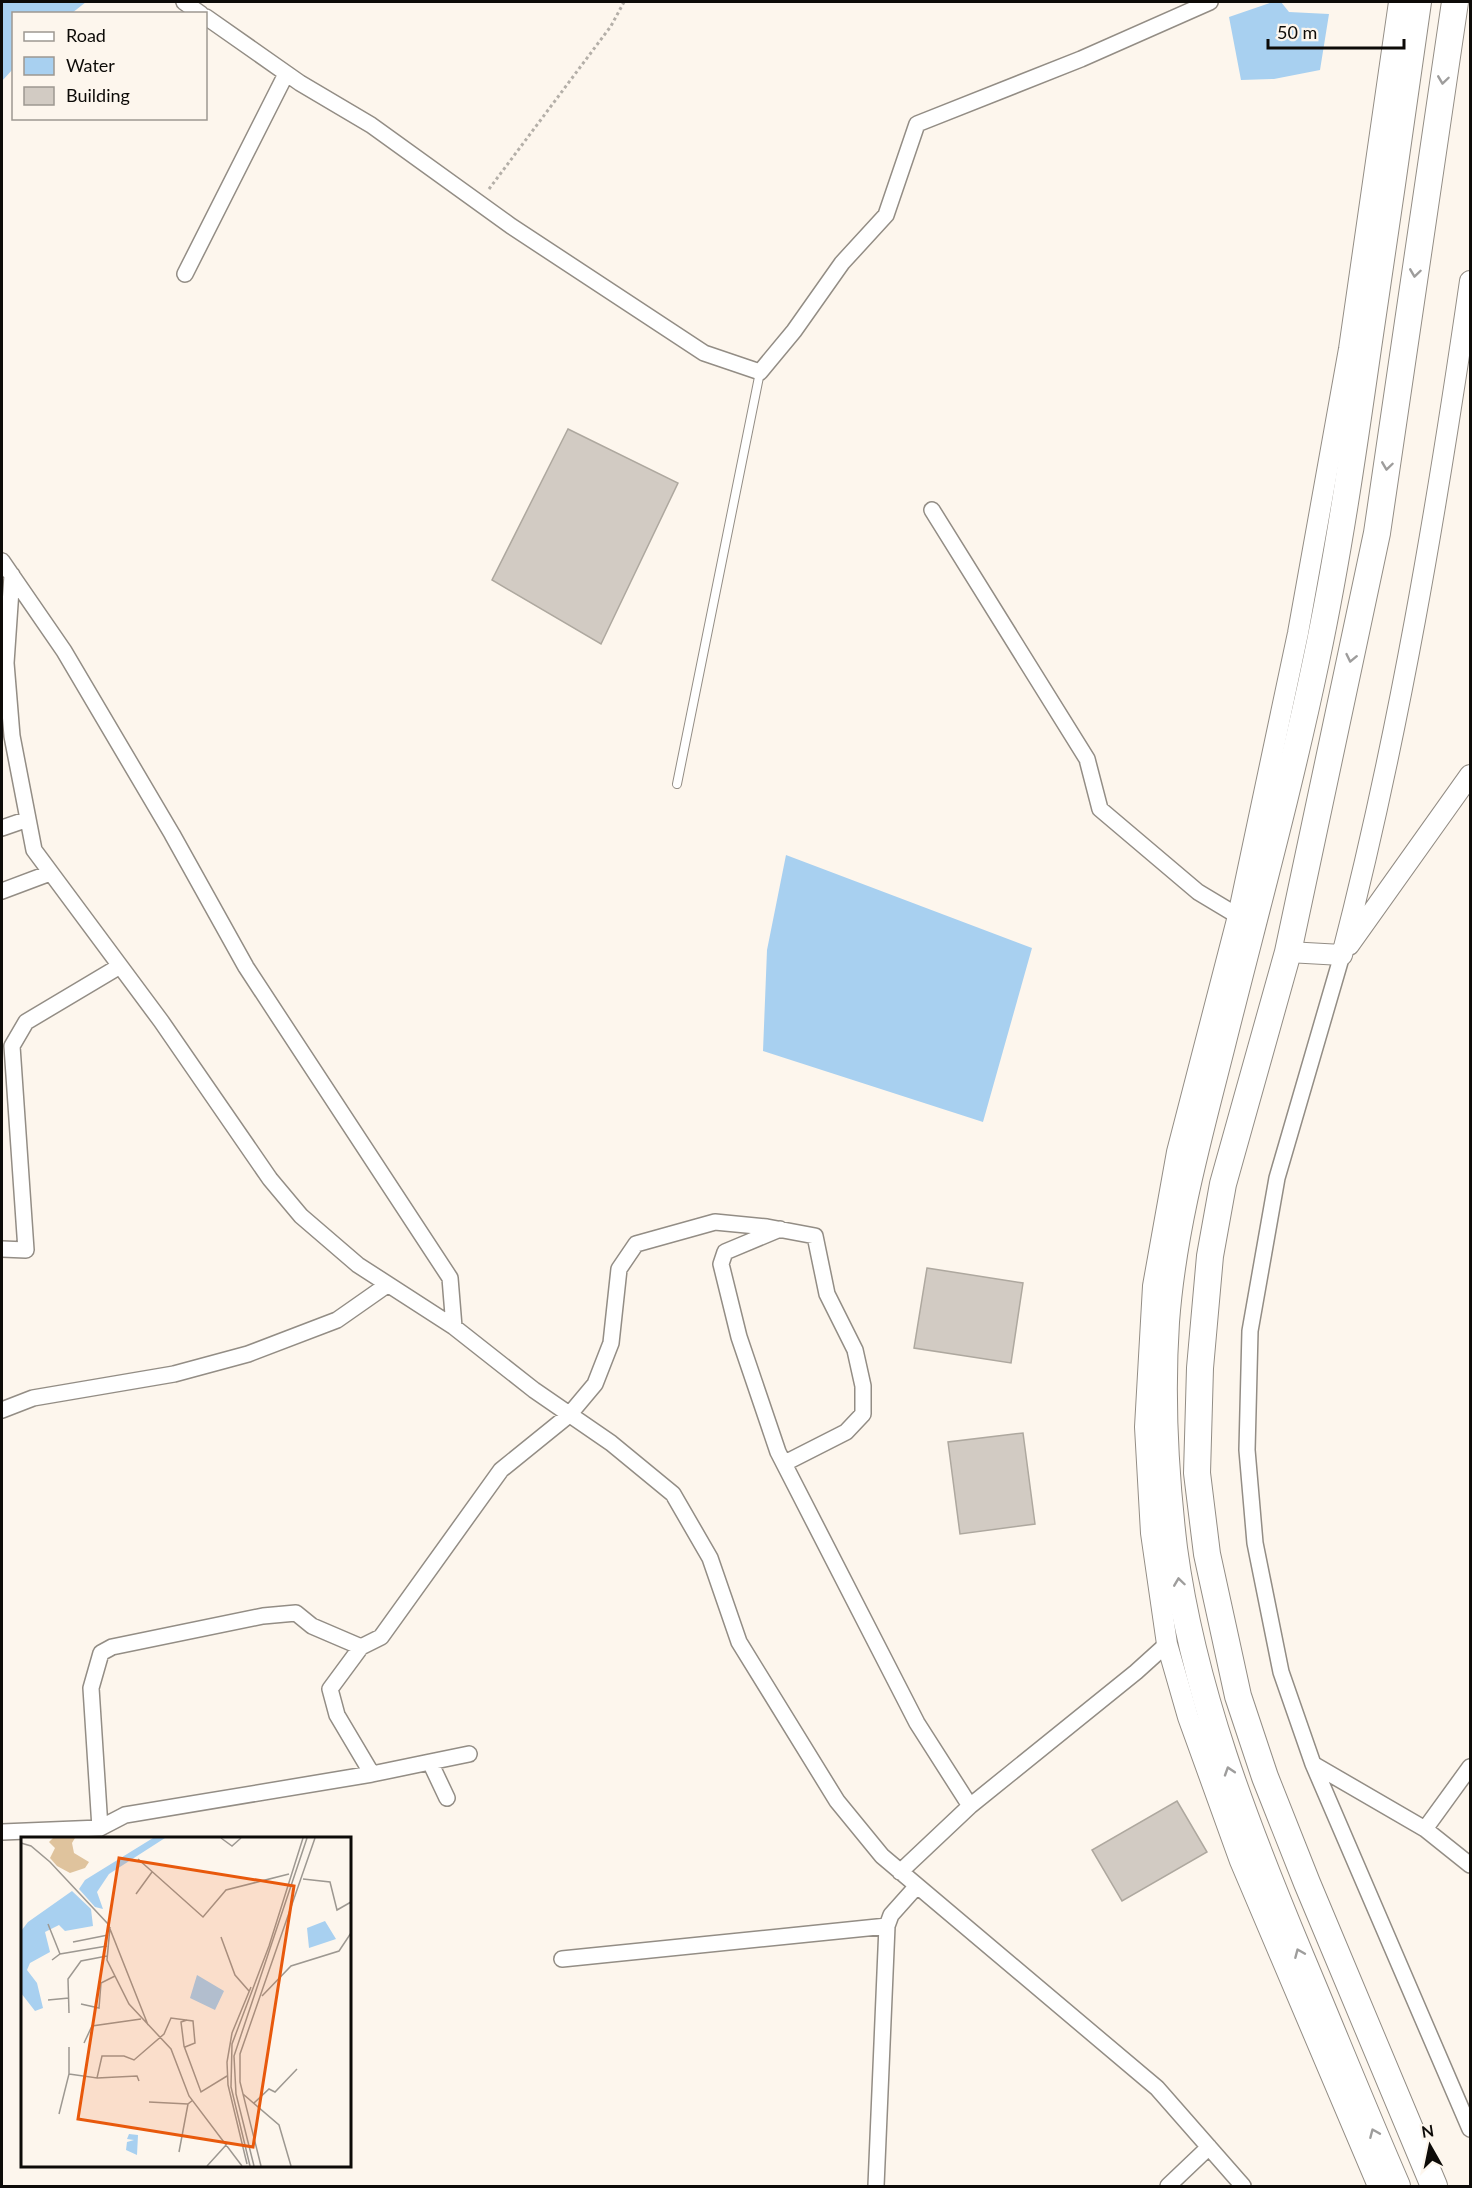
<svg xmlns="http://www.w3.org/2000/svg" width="1472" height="2188" font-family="Lato,sans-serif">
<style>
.water{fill:#a8d0f0}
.building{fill:#d2cbc3;stroke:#aea89f;stroke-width:1.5}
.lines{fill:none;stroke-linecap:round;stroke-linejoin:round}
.service-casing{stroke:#938d85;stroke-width:10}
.minor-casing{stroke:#938d85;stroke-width:18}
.tertiary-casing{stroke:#938d85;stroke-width:22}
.trunk-casing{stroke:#938d85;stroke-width:28}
.path{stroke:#b4afa8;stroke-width:3;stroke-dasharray:3 3;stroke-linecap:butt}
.service{stroke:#fff;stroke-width:8}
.minor{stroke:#fff;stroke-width:15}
.tertiary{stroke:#fff;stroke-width:20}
.trunk{stroke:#fff;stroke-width:26}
.oneway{stroke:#9e9d9c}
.inset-road{fill:none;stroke:#9d9891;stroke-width:1.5}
.view{fill:#e8590c;fill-opacity:0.15;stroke:#e8590c;stroke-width:3}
.inset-edge{fill:none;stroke:#0d0b08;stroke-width:3}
</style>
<rect width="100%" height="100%" fill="#fdf6ed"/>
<path class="water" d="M 2,2 L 86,2 L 72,13 L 14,14 L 13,69 L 2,81 Z
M 1273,2 L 1281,2 L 1289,12 L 1329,14 L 1320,70 L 1274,79 L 1241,80 L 1229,17 Z
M 786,855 L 1032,948 L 983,1122 L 763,1051 L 767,950 Z"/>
<path class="building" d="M 568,429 L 678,483 L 601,644 L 492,580 Z
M 927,1268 L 1023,1283 L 1011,1363 L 914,1348 Z
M 1023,1433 L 1035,1524 L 960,1534 L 948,1442 Z
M 1177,1801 L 1207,1852 L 1122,1901 L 1092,1850 Z"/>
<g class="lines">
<g class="service-casing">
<path id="service" d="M 677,784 L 760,372"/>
</g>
<g class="minor-casing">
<path id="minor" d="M 184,2 L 201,14
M 206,17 L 300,83 L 371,125 L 511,226 L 704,353 L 760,372 L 794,331 L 842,263 L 886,215 L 917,124 L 1081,59 L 1210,2
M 185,274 L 286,74
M 932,510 L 1087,759 L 1100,809 L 1198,892 L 1238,916
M 2,561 L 64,651 L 172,834 L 246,967 L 450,1278 L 454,1327
M 12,575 L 6,663 L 12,736 L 34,850 L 161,1021 L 270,1179 L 301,1216 L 358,1265 L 454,1327 L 534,1390 L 611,1443 L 673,1494 L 710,1558 L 739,1642 L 837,1801 L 882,1856 L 1157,2088 L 1243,2186
M 2,828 L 28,819
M 2,891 L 50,873
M 1342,955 L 1277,1178 L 1250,1331 L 1247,1450 L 1255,1543 L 1281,1672 L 1313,1764 L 1470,2129
M 780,1229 L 725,1252 L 721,1264 L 739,1337 L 778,1452 L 917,1723 L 970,1806 L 1136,1672 L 1167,1644
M 2,1249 L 26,1250 L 12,1046 L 26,1022 L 120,966
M 2,1410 L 33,1398 L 174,1374 L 248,1354 L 337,1320 L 387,1285
M 361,1647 L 330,1689 L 337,1715 L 372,1774
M 430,1762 L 469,1754
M 1313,1764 L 1425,1829 L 1470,1865
M 100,1828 L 125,1815 L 372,1774 L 430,1762 L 447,1798
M 1425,1829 L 1470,1767
M 2,1832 L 100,1828 L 91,1688 L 101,1653 L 112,1647 L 263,1616 L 296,1613 L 312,1626 L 361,1647 L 381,1637 L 501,1470 L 569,1415 L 595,1384 L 611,1343 L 619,1269 L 636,1244 L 715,1222 L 767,1227 L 815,1236 L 827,1294 L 855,1350 L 863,1386 L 863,1414 L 846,1432 L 785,1463
M 900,1872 L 970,1806
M 562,1959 L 887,1926
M 876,2186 L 887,1926 L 891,1915 L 916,1887
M 1168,2186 L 1209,2147"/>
</g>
<g class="tertiary-casing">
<path id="tertiary" d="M 1349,945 L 1470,775
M 1288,952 L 1342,955
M 1342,955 C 1399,734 1437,508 1470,281
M 1378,2186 L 1240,1861 L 1188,1717 L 1167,1644 L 1151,1533 L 1145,1427 L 1153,1286 L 1177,1152 L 1238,916 L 1298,633 L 1349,349 L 1399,2"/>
</g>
<g class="trunk-casing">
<path id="trunk" d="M 1397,2186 C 1364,2110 1333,2033 1301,1957 C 1246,1825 1193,1690 1174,1548 C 1165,1473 1161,1397 1166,1322 C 1173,1228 1199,1136 1222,1045 C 1254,917 1289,790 1316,661 C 1338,557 1353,453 1368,348 C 1385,233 1402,117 1418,2
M 1434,2186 L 1307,1883 L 1265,1777 L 1238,1696 L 1207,1554 L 1197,1473 L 1200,1368 L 1210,1256 L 1223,1184 L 1288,952 L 1377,533 L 1455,2"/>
</g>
<path class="path" d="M 489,189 L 611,26 L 624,2"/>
<use href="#service" class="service"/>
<use href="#minor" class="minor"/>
<use href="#tertiary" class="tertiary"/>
<use href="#trunk" class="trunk"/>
</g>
<defs><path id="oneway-chevron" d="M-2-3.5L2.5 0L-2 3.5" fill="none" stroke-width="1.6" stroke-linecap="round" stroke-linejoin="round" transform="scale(1.5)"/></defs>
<g class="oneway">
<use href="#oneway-chevron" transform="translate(1443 80) rotate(98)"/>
<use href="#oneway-chevron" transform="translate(1415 273) rotate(98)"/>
<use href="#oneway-chevron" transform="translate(1387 466) rotate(98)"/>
<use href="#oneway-chevron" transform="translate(1351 658) rotate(102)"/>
<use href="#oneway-chevron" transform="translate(1179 1582) rotate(-98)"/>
<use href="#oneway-chevron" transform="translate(1229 1771) rotate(-108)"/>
<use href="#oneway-chevron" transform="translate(1299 1953) rotate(-113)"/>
<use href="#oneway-chevron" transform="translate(1374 2133) rotate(-113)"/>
</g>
<g transform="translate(21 1837)">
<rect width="330" height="330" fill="#fdf6ed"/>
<path d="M 32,1 L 54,1 L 51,6 L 53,16 L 68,25 L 64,31 L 49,36 L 36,29 L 29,21 L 34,11 L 28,5 Z" fill="#dfc39d"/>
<path d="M 132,1 L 144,1 L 88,37 L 76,55 L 82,72 L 74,70 L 58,52 L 64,43 ZM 51,54 L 70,72 L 72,89 L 44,94 L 38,88 L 24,95 L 29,115 L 9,126 L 6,133 L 16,146 L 22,171 L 14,174 L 0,156 L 0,94 L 7,85 ZM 304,84 L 315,102 L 288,111 L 286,91 ZM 176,138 L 203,154 L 194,173 L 169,161 ZM 108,297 L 117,298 L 116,318 L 105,313 L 106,305 L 113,303 L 106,302 Z" fill="#a8d0f0"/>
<path class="inset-road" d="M 200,1 L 211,9 L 220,1M 0,6 L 10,9 L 29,25 L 87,87 L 127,188M 117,22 L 182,80 L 205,53 L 268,37M 282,42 L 309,45 L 316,73 L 330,65M 115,57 L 131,35M 27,87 L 39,117M 89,90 L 86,123 L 108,167 L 150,212 L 168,259 L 221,329M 200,100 L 214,138 L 228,154M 52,105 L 87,98M 31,123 L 39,117 L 86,109M 241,159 L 270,129 L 318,114 L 330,96M 27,163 L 48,161M 60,167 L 78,171 L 80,146 L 94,139M 48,176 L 47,142 L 60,124 L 86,119M 166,183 L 160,185 L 163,209 L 180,255 L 206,239M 63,206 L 71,189 L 120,182M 48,237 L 76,241 L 81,219 L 103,219 L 113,223 L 143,197 L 150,181 L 172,184 L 174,206 L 164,210M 76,241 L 116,239 L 118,244M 222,257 L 258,288 L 270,329M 128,265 L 167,267M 233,266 L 248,252 L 254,255 L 276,232M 38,277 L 48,237 L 48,210M 158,315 L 167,267 L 172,263M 226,327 L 207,248 L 206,225 L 211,196 L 230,150M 186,329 L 206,307M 229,329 L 210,250 L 211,207 L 248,109 L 282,1M 233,329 L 215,257 L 213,219 L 286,1M 240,329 L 219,245 L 219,217 L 294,1"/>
<path class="view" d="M 98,21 L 273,49 L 232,310 L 57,282 Z"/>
<rect width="330" height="330" class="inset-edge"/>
</g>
<rect width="1472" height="2188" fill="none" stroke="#0d0b08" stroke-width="6"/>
<rect x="12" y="12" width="195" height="108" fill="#fdf6ed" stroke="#9d9891" stroke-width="1.5"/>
<rect x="24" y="32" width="30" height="9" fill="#ffffff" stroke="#9d9891" stroke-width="1.5"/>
<text x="66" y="42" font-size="18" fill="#0d0b08">Road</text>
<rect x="24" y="57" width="30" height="18" fill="#a8d0f0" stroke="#9d9891" stroke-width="1.5"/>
<text x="66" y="72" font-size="18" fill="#0d0b08">Water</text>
<rect x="24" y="87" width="30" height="18" fill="#d2cbc3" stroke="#9d9891" stroke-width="1.5"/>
<text x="66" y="102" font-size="18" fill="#0d0b08">Building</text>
<g transform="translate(1430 2146) rotate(351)" stroke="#fdf6ed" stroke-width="4.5" paint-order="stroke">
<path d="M0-4.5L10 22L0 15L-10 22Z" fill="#0d0b08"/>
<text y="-9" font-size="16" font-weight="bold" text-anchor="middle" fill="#0d0b08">N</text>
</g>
<path d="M1268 39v9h136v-9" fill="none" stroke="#0d0b08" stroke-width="3"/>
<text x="1277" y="39" font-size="18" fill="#0d0b08" stroke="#fdf6ed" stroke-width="4.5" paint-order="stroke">50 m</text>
</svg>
